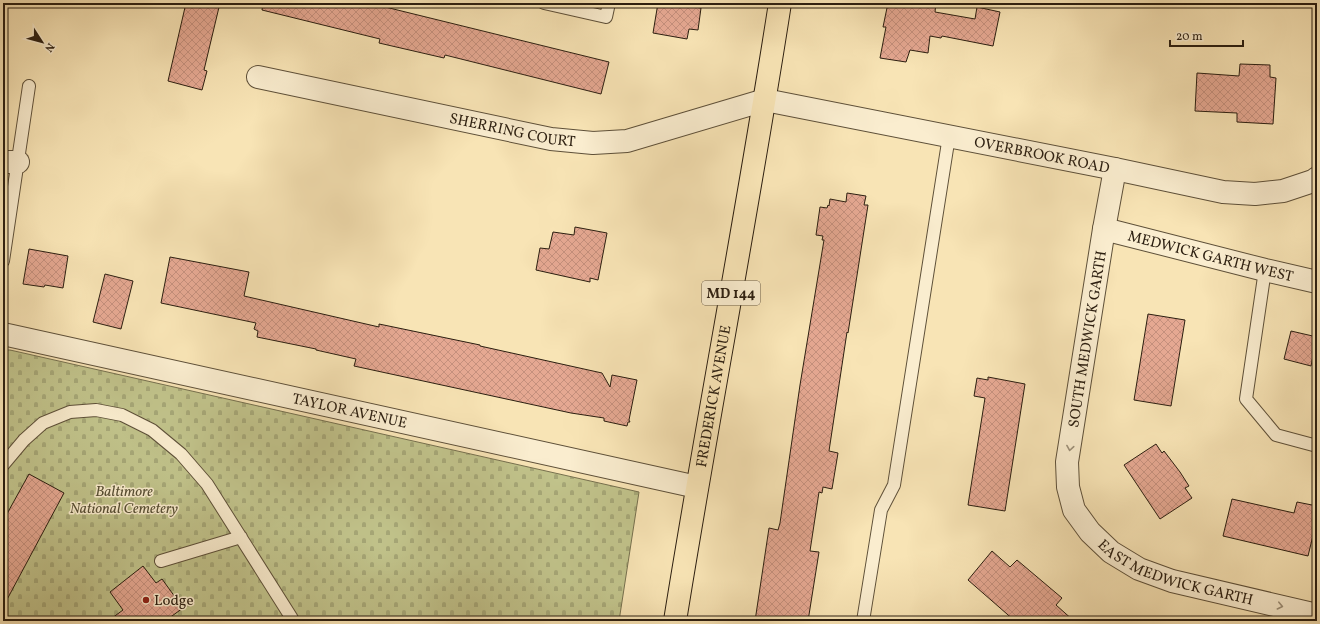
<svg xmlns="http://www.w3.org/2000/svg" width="1320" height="624" font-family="Vollkorn,serif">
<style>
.cemetery{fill:url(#cemetery-stones);stroke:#76704e}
.building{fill:url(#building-cross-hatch);stroke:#2b1e10}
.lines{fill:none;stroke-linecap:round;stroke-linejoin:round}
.service-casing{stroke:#5e5039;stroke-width:14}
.minor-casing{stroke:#5e5039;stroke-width:24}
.primary-casing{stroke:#2b1e10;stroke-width:24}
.service{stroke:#faedcf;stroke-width:12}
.minor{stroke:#faedcf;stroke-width:22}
.primary{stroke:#f8e4b5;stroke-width:22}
.oneway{stroke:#9d9079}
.poi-dot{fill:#8f2418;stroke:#faedcf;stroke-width:1.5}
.labels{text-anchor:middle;stroke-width:3;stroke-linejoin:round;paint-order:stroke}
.shield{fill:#faedcf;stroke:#695c49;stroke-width:1}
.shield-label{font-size:14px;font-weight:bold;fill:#2b1e10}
.street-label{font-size:15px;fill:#2b1e10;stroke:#faedcf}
.park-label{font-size:15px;font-style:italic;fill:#585035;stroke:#faedcf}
.poi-label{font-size:15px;fill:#2b1e10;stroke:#faedcf;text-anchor:start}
</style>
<defs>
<pattern id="cemetery-stones" width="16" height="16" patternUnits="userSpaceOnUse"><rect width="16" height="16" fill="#c1c38b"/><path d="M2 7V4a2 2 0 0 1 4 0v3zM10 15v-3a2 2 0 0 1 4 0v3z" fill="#a6a777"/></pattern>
<pattern id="building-cross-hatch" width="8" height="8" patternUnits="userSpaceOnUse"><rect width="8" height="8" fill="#e5a892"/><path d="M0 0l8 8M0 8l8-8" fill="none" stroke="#c5907d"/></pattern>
</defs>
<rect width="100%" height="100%" fill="#f8e4b5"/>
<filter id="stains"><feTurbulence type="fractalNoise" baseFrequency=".005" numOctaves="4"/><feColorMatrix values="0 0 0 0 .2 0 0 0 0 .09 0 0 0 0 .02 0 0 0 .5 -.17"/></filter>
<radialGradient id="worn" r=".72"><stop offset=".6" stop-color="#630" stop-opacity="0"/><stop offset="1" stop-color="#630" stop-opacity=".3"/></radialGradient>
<path class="cemetery" d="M 3,350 L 10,350 L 639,492 L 619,621 L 3,621 Z"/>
<path class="building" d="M 186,3 L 220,3 L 204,70 L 207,71 L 202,90 L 168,81 Z
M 263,3 L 369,3 L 609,62 L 601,94 L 445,55 L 444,58 L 379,43 L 380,39 L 262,10 Z
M 658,3 L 695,3 L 694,7 L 701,8 L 698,30 L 689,29 L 687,39 L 653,33 Z
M 888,3 L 936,3 L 935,12 L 975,19 L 977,7 L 1000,12 L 993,46 L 942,36 L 941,38 L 930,36 L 928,53 L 910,50 L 906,62 L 880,58 L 886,27 L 883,27 Z
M 1240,64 L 1270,65 L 1270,77 L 1276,78 L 1273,124 L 1237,122 L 1237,113 L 1195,111 L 1197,73 L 1239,76 Z
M 847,193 L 866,196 L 864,205 L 868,205 L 848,333 L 847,332 L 829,451 L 838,453 L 832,489 L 823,487 L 822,493 L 819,492 L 810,551 L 819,552 L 808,621 L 755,621 L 769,528 L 778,530 L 780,523 L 800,385 L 824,240 L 822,240 L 823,236 L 816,235 L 820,207 L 827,208 L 828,205 L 829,206 L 830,199 L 846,202 Z
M 575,227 L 607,233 L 598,280 L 590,278 L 590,282 L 536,270 L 540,248 L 549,249 L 553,232 L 574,235 Z
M 29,249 L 68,256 L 63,288 L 45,285 L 44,287 L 23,284 Z
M 170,257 L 249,272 L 244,296 L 379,327 L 379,324 L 480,345 L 480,346 L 602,373 L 610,387 L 612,375 L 637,380 L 629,420 L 630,422 L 628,422 L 627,426 L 604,421 L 604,418 L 571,413 L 354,366 L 356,359 L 316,350 L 316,349 L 257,337 L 258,331 L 254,329 L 256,323 L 161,303 Z
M 105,274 L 133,281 L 121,329 L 93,322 Z
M 1148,314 L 1185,320 L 1171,406 L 1134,400 Z
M 1291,331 L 1317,337 L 1311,366 L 1284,359 Z
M 988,377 L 1025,384 L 1005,511 L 968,505 L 985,398 L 974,396 L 977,378 L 988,380 Z
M 1156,444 L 1162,453 L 1164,451 L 1180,472 L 1189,486 L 1185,488 L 1192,498 L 1160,519 L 1124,465 Z
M 29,474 L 64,493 L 3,607 L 3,521 Z
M 1232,499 L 1294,513 L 1297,502 L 1317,506 L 1317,519 L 1308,556 L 1223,536 Z
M 992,551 L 1010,567 L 1017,560 L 1062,598 L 1056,605 L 1074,621 L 1015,621 L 968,580 Z
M 143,566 L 156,583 L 162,579 L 183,608 L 165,621 L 108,621 L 123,610 L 110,592 Z"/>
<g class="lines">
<g class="service-casing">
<path id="service" d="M 544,3 L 606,17 L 609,3
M 3,261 L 29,86
M 1265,270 L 1246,399 L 1276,435 L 1317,446
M 3,465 L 24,440 L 43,423 L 70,412 L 96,410 L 122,415 L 152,430 L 181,454 L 207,484 L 291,617 L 293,621
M 161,561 L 241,537
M 863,621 L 881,510 L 894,485 L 949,136"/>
</g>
<g class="minor-casing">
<g id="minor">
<path id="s1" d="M 258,77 L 551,139 L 593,143 L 627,141 L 765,100 L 1115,169 L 1223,192 L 1255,194 L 1283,191 L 1313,181 L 1317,178"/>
<path d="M 3,162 L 18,162"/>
<path id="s2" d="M 1115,169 L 1104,229 L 1067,462 L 1068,487 L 1074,510 L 1090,532 L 1111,552 L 1139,569 L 1172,581 L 1317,615"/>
<path id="s3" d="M 1104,229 L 1265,270 L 1317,282"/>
<path id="s4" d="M 3,334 L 697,487"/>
</g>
</g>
<g class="primary-casing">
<g id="primary">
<path id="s5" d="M 675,621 C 708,415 748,210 780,3"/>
</g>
</g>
<use href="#service" class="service"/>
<use href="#minor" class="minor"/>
<use href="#primary" class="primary"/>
</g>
<defs><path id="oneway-chevron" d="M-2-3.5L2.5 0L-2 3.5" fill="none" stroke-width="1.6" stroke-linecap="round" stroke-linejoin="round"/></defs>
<g class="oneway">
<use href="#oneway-chevron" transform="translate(1070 448) rotate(99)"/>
<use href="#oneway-chevron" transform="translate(1280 606) rotate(13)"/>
</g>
<circle class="poi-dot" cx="146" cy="600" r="4"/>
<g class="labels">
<rect class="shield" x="702" y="281" width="58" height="24" rx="3"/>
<g class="shield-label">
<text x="731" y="298">MD 144</text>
</g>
<g class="street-label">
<text dy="5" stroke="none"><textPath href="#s1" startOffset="260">SHERRING COURT</textPath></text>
<text dy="5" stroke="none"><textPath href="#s1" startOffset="802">OVERBROOK ROAD</textPath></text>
<text dy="5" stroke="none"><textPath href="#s3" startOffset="110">MEDWICK GARTH WEST</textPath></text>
<text transform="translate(1087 339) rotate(-81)" y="5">SOUTH MEDWICK GARTH</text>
<text dy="5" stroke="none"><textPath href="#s5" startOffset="228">FREDERICK AVENUE</textPath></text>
<text dy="5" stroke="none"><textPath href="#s4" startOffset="355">TAYLOR AVENUE</textPath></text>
<text dy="5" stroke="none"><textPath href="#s2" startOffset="470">EAST MEDWICK GARTH</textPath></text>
</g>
<g class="park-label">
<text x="124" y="496">Baltimore<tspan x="124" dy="17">National Cemetery</tspan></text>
</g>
<g class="poi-label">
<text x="154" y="605">Lodge</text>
</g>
</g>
<rect width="1320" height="624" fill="none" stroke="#f8e4b5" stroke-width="16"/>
<rect x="4" y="4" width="1312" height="616" fill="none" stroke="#2b1e10" stroke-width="2"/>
<rect x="8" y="8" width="1304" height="608" fill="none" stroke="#2b1e10"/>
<g transform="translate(42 42) rotate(126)" stroke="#faedcf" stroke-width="3" paint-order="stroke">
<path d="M0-3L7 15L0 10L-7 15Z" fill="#2b1e10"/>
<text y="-6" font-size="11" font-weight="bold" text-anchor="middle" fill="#2b1e10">N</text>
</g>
<path d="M1170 40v6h73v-6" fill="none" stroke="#2b1e10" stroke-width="2"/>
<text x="1176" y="40" font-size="12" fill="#2b1e10" stroke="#faedcf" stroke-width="3" paint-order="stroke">20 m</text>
<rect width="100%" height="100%" filter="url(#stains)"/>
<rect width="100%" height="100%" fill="url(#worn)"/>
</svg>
